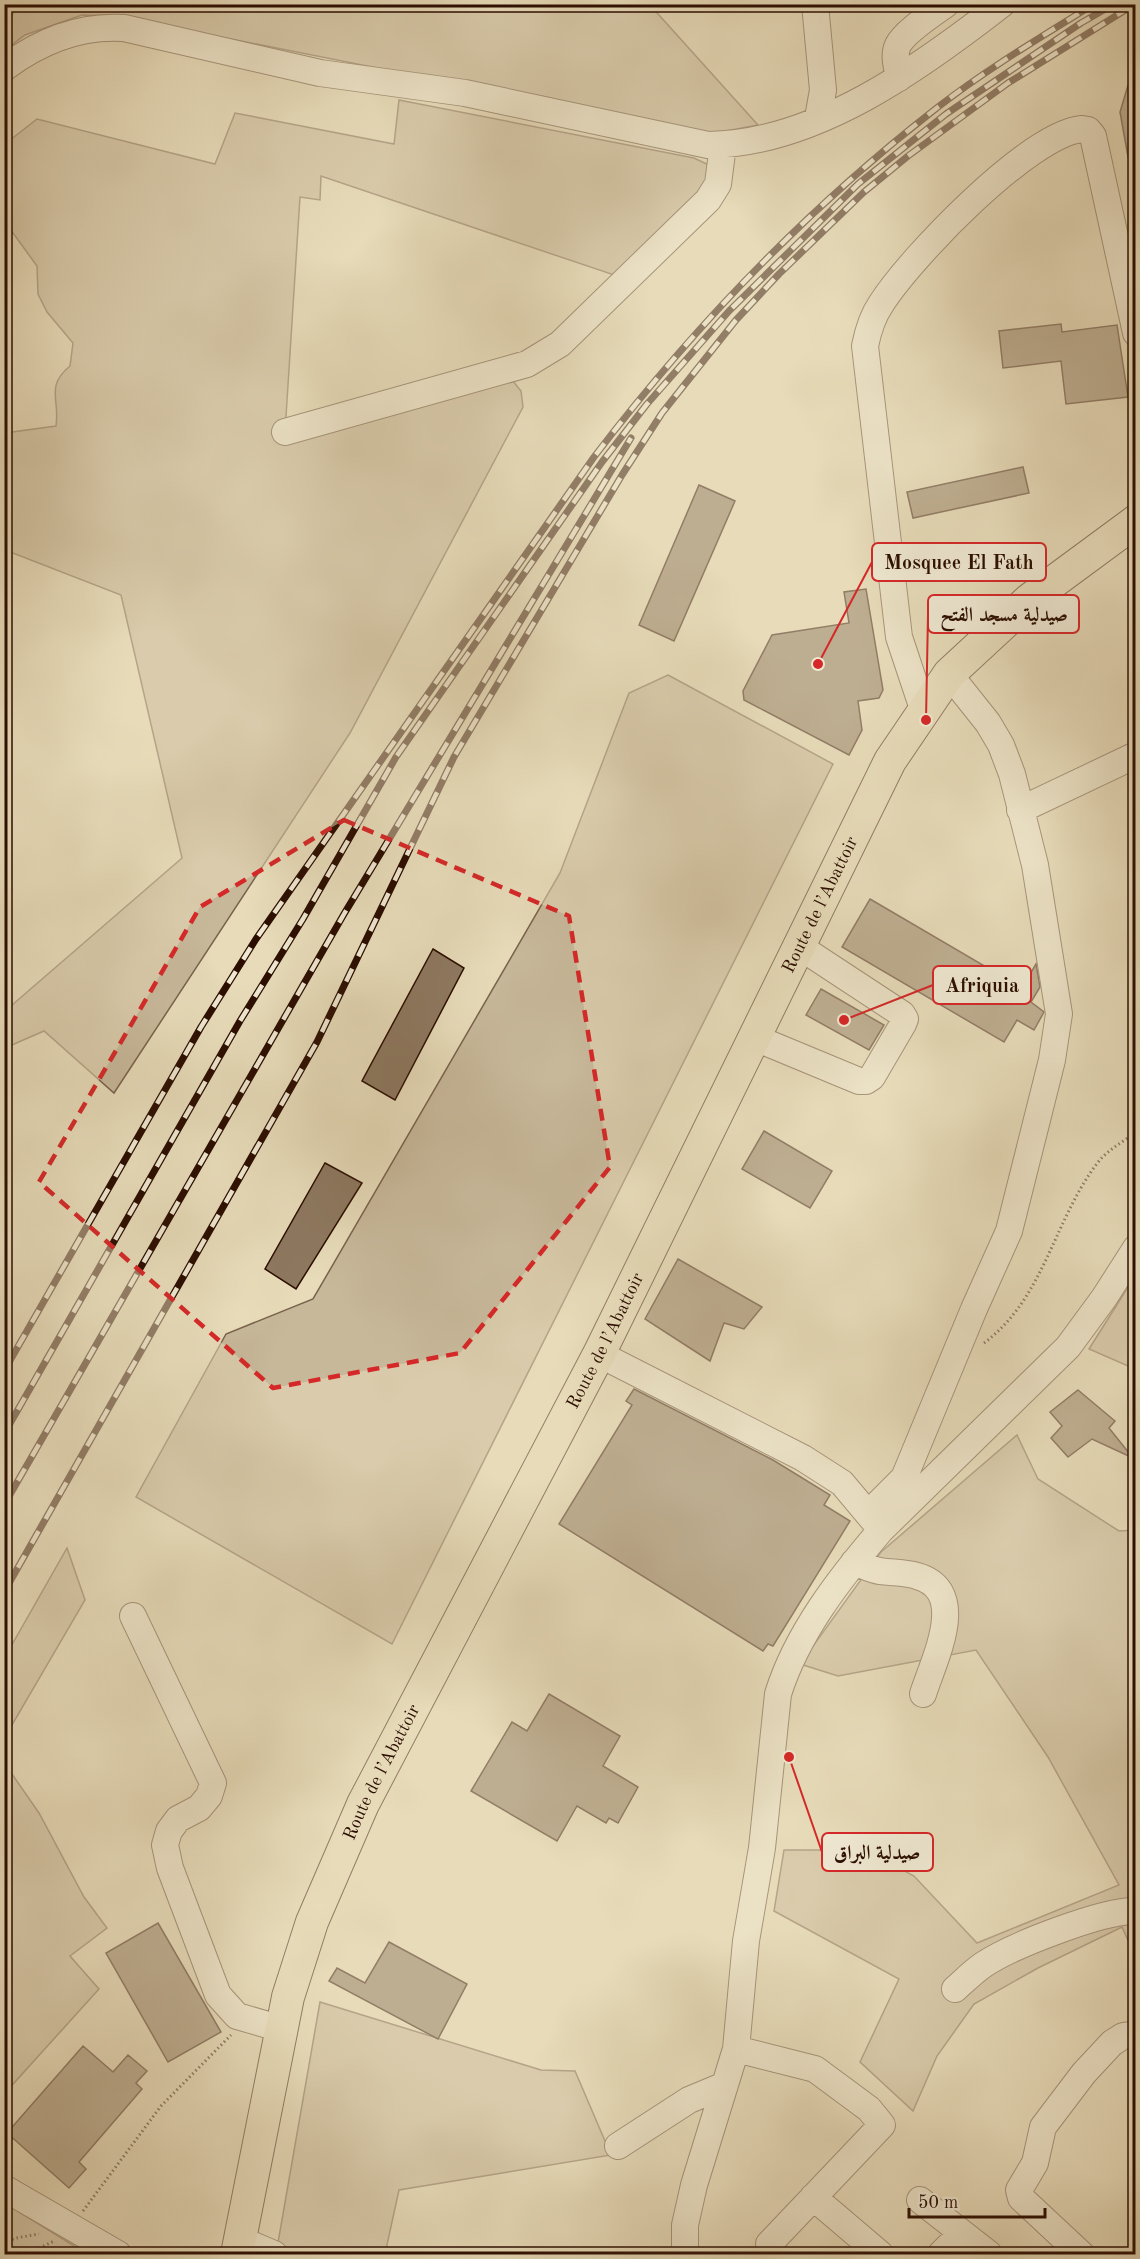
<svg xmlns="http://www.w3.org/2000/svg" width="1140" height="2259" font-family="'Old Standard TT',Amiri,serif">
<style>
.green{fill:#c7b89a;stroke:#79624d;stroke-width:1.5}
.building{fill:#8d7860;stroke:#2b0d00;stroke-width:1.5}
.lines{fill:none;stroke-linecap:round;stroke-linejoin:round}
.minor-casing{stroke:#5a402e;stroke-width:28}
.major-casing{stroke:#2b0d00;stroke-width:34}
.path{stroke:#2b0d00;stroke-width:3;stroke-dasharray:1.5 3;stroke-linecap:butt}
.minor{stroke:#efe8d2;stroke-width:26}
.major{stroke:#e7dbb9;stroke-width:32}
.rail-casing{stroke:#2b0d00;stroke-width:7}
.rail{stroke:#efe8d2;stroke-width:4.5;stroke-dasharray:14;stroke-linecap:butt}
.marked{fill:none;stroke:#d62828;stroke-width:4.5;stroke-dasharray:12 8;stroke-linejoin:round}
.labels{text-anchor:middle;stroke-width:5;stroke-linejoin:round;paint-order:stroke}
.street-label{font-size:18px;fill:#2b0d00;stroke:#efe8d2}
.leader{fill:none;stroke:#d62828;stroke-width:2}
.callout-dot{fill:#d62828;stroke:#efe8d2;stroke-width:2}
.callout{fill:#efe8d2;stroke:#d62828;stroke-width:2}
.callout-label{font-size:20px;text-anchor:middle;font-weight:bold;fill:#2b0d00}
</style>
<rect width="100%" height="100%" fill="#e7dbb9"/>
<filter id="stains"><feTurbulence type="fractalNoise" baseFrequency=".00333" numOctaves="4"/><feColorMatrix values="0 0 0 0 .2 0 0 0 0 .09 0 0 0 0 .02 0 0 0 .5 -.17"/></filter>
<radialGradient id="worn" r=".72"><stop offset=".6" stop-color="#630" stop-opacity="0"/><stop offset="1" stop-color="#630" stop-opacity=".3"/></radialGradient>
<path class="green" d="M 20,5 L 650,5 L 758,125 L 710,134 L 115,16 L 82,15 L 25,35 L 5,50 L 5,23 Z
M 399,100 L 694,158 L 709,165 L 712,181 L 614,275 L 321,176 L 320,200 L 300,197 L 285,432 L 513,381 L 521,391 L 523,407 L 350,733 L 114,1093 L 44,1031 L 5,1048 L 4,1012 L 182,858 L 121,595 L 5,550 L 5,433 L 56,426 C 60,398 45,387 70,366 L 73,343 L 47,312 L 38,294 L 37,266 L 5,222 L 5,144 L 37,119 L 215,164 L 235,113 L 394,144 Z
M 668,675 L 833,764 L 392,1644 L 136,1497 L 226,1334 L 313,1299 L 560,873 L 629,693 Z
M 1135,1276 L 1136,1369 L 1135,1369 L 1089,1349 Z
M 1017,1435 L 1038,1479 L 1119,1531 L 1135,1530 L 1135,1956 L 1122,1927 L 1038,1968 L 974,2004 L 937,2056 L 913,2111 L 860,2062 L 899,1979 L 774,1911 L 784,1850 L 866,1850 L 914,1876 L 977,1943 L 1119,1885 L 1048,1757 L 976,1650 L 838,1676 L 800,1664 L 881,1552 Z
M 67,1548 L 85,1600 L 5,1737 L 5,1657 Z
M 5,1764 L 39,1813 L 84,1897 L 107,1928 L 70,1956 L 99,1989 L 5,2093 Z
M 320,2002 L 541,2070 L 575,2071 L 611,2155 L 399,2190 L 385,2254 L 276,2254 Z
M 4,2206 L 13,2208 L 87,2254 L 5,2254 Z"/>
<path class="building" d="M 1132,72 L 1136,73 L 1136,156 L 1128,157 L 1120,112 Z
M 1061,324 L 1062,332 L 1117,325 L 1128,397 L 1066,404 L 1061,361 L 1003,368 L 999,331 Z
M 1023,467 L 1029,493 L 913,518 L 907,492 Z
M 699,485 L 735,501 L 674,641 L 639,625 Z
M 866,589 L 883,690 L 879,698 L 858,701 L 862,730 L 849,755 L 744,700 L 743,691 L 772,635 L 849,623 L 844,592 Z
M 870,899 L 1022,988 L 1036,964 L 1040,987 L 1031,1002 L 1044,1012 L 1034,1030 L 1017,1020 L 1004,1042 L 842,947 Z
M 433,949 L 464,968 L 395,1100 L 362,1081 Z
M 821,989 L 884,1025 L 869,1050 L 806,1015 Z
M 764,1131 L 832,1171 L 810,1208 L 742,1169 Z
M 325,1163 L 362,1183 L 296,1289 L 265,1269 Z
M 678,1259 L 762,1307 L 744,1329 L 724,1323 L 710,1361 L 645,1319 Z
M 634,1389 L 773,1460 L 830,1495 L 824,1505 L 850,1521 L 773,1646 L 768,1644 L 763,1651 L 559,1524 L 632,1405 L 626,1401 Z
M 1078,1390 L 1115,1421 L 1109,1428 L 1133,1458 L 1092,1439 L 1068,1457 L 1051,1438 L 1062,1426 L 1050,1412 Z
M 549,1694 L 620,1736 L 603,1766 L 638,1787 L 618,1823 L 609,1818 L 606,1823 L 577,1806 L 557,1841 L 471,1791 L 512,1722 L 527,1731 Z
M 158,1923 L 221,2032 L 168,2062 L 106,1953 Z
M 389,1942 L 467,1984 L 438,2039 L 329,1981 L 337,1968 L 365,1983 Z
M 83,2046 L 113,2072 L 128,2055 L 147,2071 L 136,2083 L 142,2089 L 79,2162 L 86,2169 L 69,2188 L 7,2133 Z"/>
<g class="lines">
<g class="minor-casing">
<path id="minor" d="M 815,4 L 823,90 L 818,118
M 4,68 C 40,41 79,25 124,28 L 320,73 L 465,93 L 708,145 C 815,144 920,68 1002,4
M 899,78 C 897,67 893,55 898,45 C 905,31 934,13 946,4
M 285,432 L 527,364 L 560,344 L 708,200 L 718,184 L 723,145
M 923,709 L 899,637 L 865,346 C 868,331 872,317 881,304 C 910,258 1029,134 1082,129 L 1088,130 L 1093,136 L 1136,333
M 1020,810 L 1136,755
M 753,1037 L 859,1081 L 866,1081 L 872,1077 L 903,1024 L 905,1019 L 902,1014 L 800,947
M 599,1354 L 803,1458 L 842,1483 L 879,1527
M 868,1514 L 904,1478 L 974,1309 L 1009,1231 L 1052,1060 L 1059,1014 L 1035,865 L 1012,774 L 1001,745 L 988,723 L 949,674
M 854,1562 C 862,1565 872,1570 880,1571 C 893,1573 905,1572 917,1576 C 970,1591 934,1659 923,1694
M 133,1616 L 213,1783 L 209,1796 L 199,1808 L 178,1819 L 169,1831 L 165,1845 L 170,1868 L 218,1995 L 237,2016 L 282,2029
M 955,1989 C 964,1981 973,1972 983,1965 C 1011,1946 1103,1910 1136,1911
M 736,2049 L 815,2069 L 869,2109 L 882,2125 L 769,2244
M 618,2146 L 689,2100 L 725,2085
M 4,2188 L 118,2254
M 813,2197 L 880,2254
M 920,2200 L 989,2254
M 239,2239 L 274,2254
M 685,2254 L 685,2225 L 694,2185 L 736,2049 L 746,1941 L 762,1848 L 778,1694 C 797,1633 840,1578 881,1530 L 1068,1347 L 1104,1298 L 1136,1248
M 941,2254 L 961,2234
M 1081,2254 L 1021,2198 L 1019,2190 L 1035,2163 L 1043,2127 L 1084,2073 L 1112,2043 L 1123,2036 L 1136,2034"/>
</g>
<g class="major-casing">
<g id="major">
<path id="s1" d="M 237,2254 L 288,1997 L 312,1922 L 363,1804 L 599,1354 L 890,761 L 949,674 L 1029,600 L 1136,521"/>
</g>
</g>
<path class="path" d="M 984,1343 C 1045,1298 1054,1218 1099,1161 C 1108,1150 1124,1141 1136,1132
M 83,2211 L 161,2106 L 231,2035
M 4,2243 L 16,2238 L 39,2234
M 27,2254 L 54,2241"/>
<use href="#minor" class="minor"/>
<use href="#major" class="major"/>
<g class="rail-casing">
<path id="rail" d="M 4,1371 L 201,1027 L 256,939 L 594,457 C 694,326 808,208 938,107 C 987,69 1041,37 1094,4
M 4,1434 L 240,1021 L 303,919 L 396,757 L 602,462 L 647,404 L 729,311 L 858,184 L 946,114 L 1081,23 L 1114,4
M 4,1505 L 344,914 L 631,438
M 4,1592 L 317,1042 L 454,757 L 622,475 L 662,413 L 736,320 L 779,274 L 864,192 L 908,156 L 1008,83 L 1135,4"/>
</g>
<use href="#rail" class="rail"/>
</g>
<path d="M0 0H1140V2259H0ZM 344,820 L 569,916 L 610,1167 L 460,1353 L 273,1388 L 39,1182 L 200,907 Z" fill="#e7dbb9" fill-opacity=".55" fill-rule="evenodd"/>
<path class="marked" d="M 344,820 L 569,916 L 610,1167 L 460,1353 L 273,1388 L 39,1182 L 200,907 Z"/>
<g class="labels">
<g class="street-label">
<text dy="6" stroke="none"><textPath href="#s1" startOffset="1478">Route de l’Abattoir</textPath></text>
<text dy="6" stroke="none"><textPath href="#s1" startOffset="992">Route de l’Abattoir</textPath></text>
<text dy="6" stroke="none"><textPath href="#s1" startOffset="506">Route de l’Abattoir</textPath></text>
</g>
</g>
<path class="leader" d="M818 664L872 562M926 720L928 614M844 1020L933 985M789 1757L822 1852"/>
<g class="callout-dot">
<circle cx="818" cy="664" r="6"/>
<circle cx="926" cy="720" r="6"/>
<circle cx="844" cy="1020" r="6"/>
<circle cx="789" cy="1757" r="6"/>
</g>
<g class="callout">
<rect x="872" y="543" width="174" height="38" rx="6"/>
<rect x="928" y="595" width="151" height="38" rx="6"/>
<rect x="933" y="966" width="98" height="38" rx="6"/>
<rect x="822" y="1833" width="111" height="38" rx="6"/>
</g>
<g class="callout-label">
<text x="959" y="569">Mosquee El Fath</text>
<text x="1004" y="621">صيدلية مسجد الفتح</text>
<text x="982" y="992">Afriquia</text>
<text x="877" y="1859">صيدلية البراق</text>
</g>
<rect width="1140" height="2259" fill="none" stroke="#e7dbb9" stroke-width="24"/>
<rect x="6" y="6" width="1128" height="2247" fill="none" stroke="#2b0d00" stroke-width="3"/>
<rect x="12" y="12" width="1116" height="2235" fill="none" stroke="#2b0d00" stroke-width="1.5"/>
<path d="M909 2208v9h136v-9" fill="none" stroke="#2b0d00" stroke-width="3"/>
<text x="918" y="2208" font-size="18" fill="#2b0d00" stroke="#efe8d2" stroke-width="4.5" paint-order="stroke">50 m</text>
<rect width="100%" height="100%" filter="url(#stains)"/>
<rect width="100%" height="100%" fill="url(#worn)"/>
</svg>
